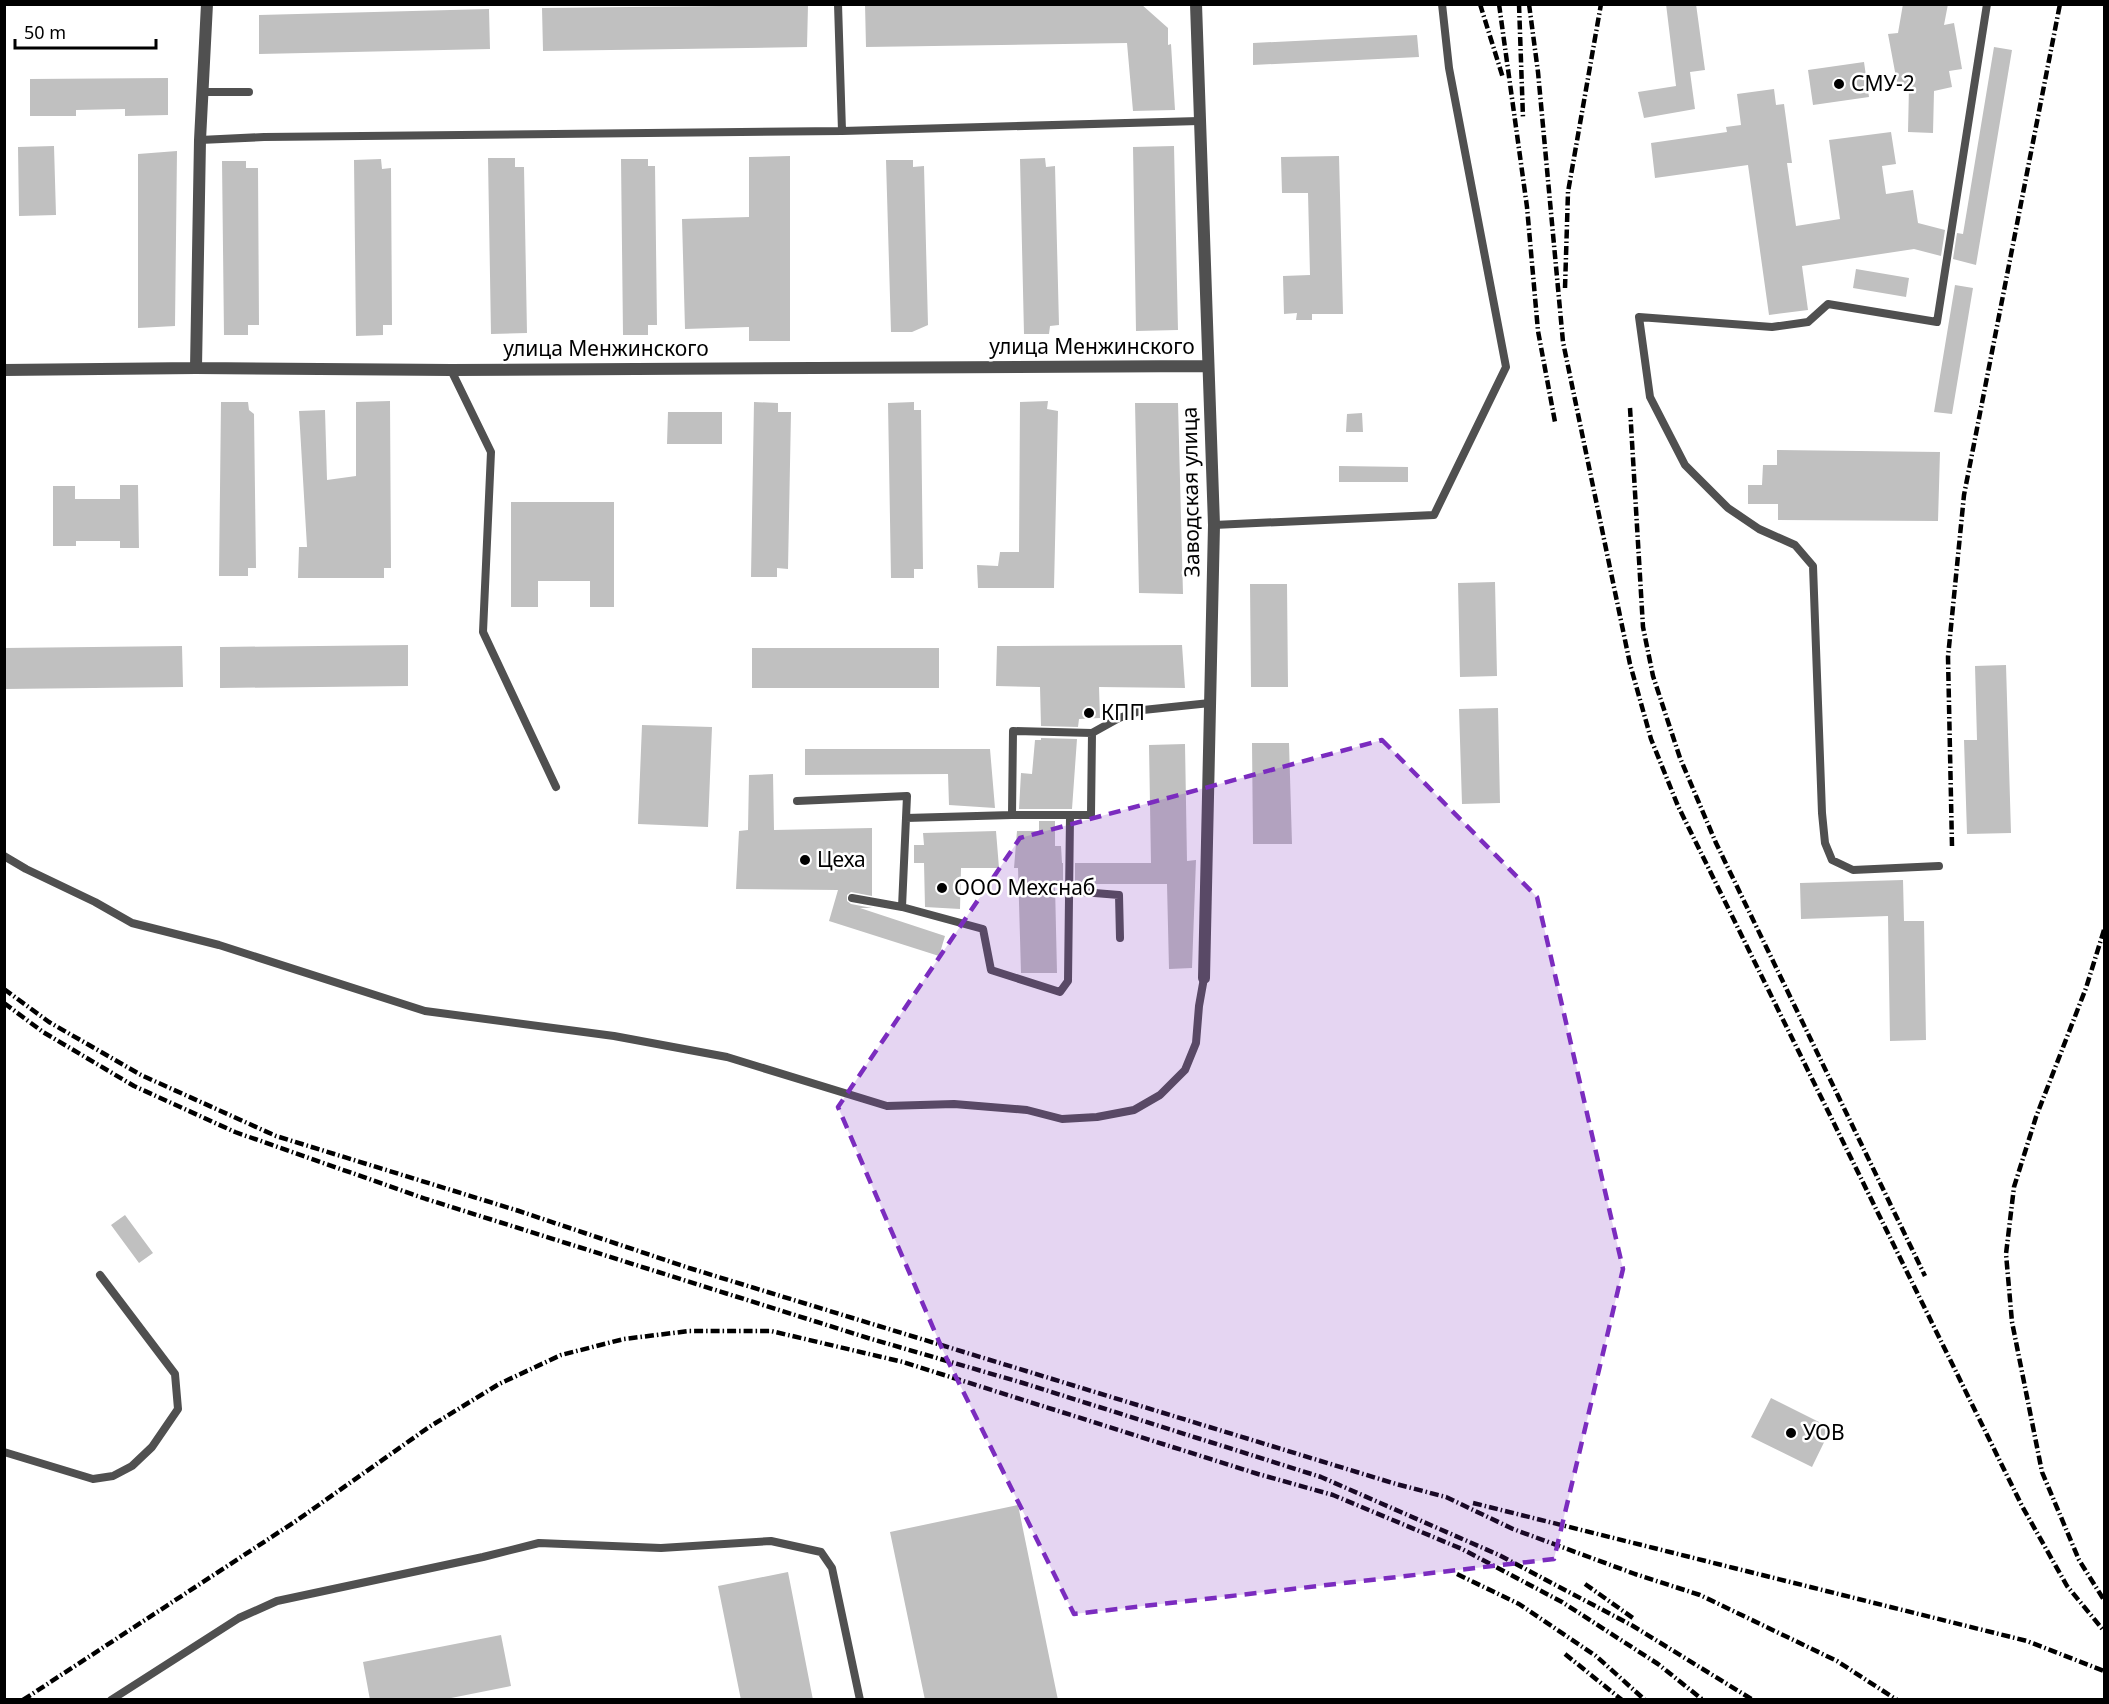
<svg xmlns="http://www.w3.org/2000/svg" width="2109" height="1704" font-family="'Noto Sans',sans-serif">
<style>
.building{fill:#c0c0c0}
.lines{fill:none;stroke-linecap:round;stroke-linejoin:round}
.lane{stroke:#505050;stroke-width:8}
.street{stroke:#505050;stroke-width:12}
.rail{stroke:#000;stroke-width:4.5;stroke-dasharray:9 3 1.5 3;stroke-linecap:butt}
.marked{fill:#7b2cbf;fill-opacity:0.2;stroke:#7b2cbf;stroke-width:4.5;stroke-dasharray:12 8;stroke-linejoin:round}
.poi-dot{fill:#000;stroke:#fff;stroke-width:2}
.labels{text-anchor:middle;stroke-width:5;stroke-linejoin:round;paint-order:stroke}
.poi-label{font-size:21px;fill:#000;stroke:#fff;text-anchor:start}
.street-label{font-size:21px;fill:#000;stroke:#fff}
</style>
<rect width="100%" height="100%" fill="#fff"/>
<path class="building" d="M 865,4 L 1141,4 L 1168,28 L 1168,45 L 1171,44 L 1175,110 L 1133,111 L 1127,43 L 866,47 Z
M 1666,4 L 1696,4 L 1705,70 L 1690,72 L 1695,109 L 1644,118 L 1638,92 L 1676,86 Z
M 1903,4 L 1948,4 L 1944,25 L 1954,23 L 1962,69 L 1949,71 L 1952,87 L 1934,91 L 1933,133 L 1908,132 L 1909,86 L 1898,88 L 1888,34 L 1898,33 Z
M 808,5 L 807,47 L 543,51 L 542,8 Z
M 489,9 L 490,49 L 259,54 L 259,15 Z
M 1417,35 L 1419,57 L 1253,65 L 1253,43 Z
M 1994,47 L 2012,50 L 1976,265 L 1953,259 L 1957,233 L 1963,234 Z
M 1864,62 L 1869,97 L 1813,105 L 1808,70 Z
M 168,78 L 168,115 L 125,116 L 125,109 L 76,110 L 76,116 L 30,116 L 30,79 Z
M 1774,89 L 1776,105 L 1784,104 L 1792,163 L 1787,163 L 1796,226 L 1840,219 L 1829,140 L 1891,132 L 1896,164 L 1882,166 L 1886,194 L 1913,190 L 1918,223 L 1945,230 L 1941,256 L 1914,249 L 1802,266 L 1808,310 L 1769,315 L 1748,165 L 1655,178 L 1651,143 L 1727,132 L 1726,127 L 1741,125 L 1737,94 Z
M 54,146 L 56,215 L 19,216 L 18,147 Z
M 1174,146 L 1178,330 L 1136,331 L 1133,147 Z
M 177,151 L 175,326 L 138,328 L 138,154 Z
M 790,156 L 790,341 L 749,341 L 749,327 L 685,329 L 682,219 L 749,217 L 749,157 Z
M 1339,156 L 1343,314 L 1312,314 L 1312,320 L 1296,320 L 1297,313 L 1284,314 L 1283,276 L 1310,275 L 1308,193 L 1282,193 L 1281,157 Z
M 488,158 L 515,158 L 515,167 L 524,167 L 527,333 L 491,334 Z
M 1045,158 L 1046,167 L 1055,166 L 1059,325 L 1050,326 L 1049,334 L 1024,334 L 1020,159 Z
M 381,159 L 382,169 L 391,168 L 392,325 L 383,325 L 383,335 L 356,336 L 354,160 Z
M 621,159 L 648,159 L 648,166 L 655,166 L 657,325 L 648,325 L 648,335 L 623,335 Z
M 886,160 L 913,160 L 913,167 L 924,166 L 928,325 L 912,332 L 891,332 Z
M 222,161 L 246,161 L 246,168 L 258,168 L 259,325 L 248,325 L 248,335 L 224,335 Z
M 1856,269 L 1909,278 L 1906,297 L 1853,288 Z
M 1955,285 L 1973,288 L 1952,414 L 1934,412 Z
M 390,401 L 391,568 L 384,568 L 384,578 L 298,578 L 299,547 L 307,547 L 299,411 L 325,410 L 327,480 L 356,476 L 356,402 Z
M 1048,401 L 1047,409 L 1058,411 L 1054,588 L 978,588 L 977,565 L 998,566 L 1000,552 L 1019,552 L 1020,402 Z
M 221,402 L 248,402 L 249,410 L 254,414 L 256,568 L 248,568 L 248,576 L 219,576 Z
M 754,402 L 778,403 L 778,412 L 791,412 L 788,569 L 777,568 L 777,577 L 751,577 Z
M 914,402 L 914,410 L 921,410 L 923,569 L 914,569 L 914,578 L 891,578 L 888,403 Z
M 1135,403 L 1178,403 L 1183,594 L 1139,593 Z
M 668,412 L 722,412 L 722,444 L 667,444 Z
M 1362,413 L 1363,432 L 1346,432 L 1347,414 Z
M 1777,450 L 1940,452 L 1938,521 L 1778,520 L 1778,504 L 1748,504 L 1748,485 L 1762,485 L 1763,465 L 1777,465 Z
M 1339,466 L 1408,467 L 1408,482 L 1339,482 Z
M 120,485 L 138,485 L 139,548 L 120,548 L 120,541 L 76,541 L 76,546 L 53,546 L 53,486 L 75,486 L 75,499 L 120,499 Z
M 511,502 L 614,502 L 614,607 L 590,607 L 590,581 L 538,581 L 538,607 L 511,607 Z
M 1495,582 L 1497,676 L 1460,677 L 1458,583 Z
M 1250,584 L 1287,584 L 1288,687 L 1251,687 Z
M 408,645 L 408,686 L 220,688 L 220,647 Z
M 1182,645 L 1185,688 L 1099,687 L 1100,718 L 1079,719 L 1078,727 L 1041,726 L 1040,687 L 996,686 L 997,646 Z
M 182,646 L 183,687 L 4,689 L 4,648 Z
M 752,648 L 939,648 L 939,688 L 752,688 Z
M 2006,665 L 2011,833 L 1967,834 L 1964,740 L 1977,740 L 1975,666 Z
M 1498,708 L 1500,803 L 1462,804 L 1459,709 Z
M 642,725 L 712,727 L 708,827 L 638,824 Z
M 1041,738 L 1077,739 L 1072,809 L 1019,809 L 1021,773 L 1032,774 L 1035,740 L 1041,740 Z
M 1252,743 L 1289,743 L 1292,844 L 1253,844 Z
M 1185,744 L 1187,861 L 1196,860 L 1192,968 L 1169,969 L 1167,884 L 1075,884 L 1075,863 L 1151,863 L 1149,745 Z
M 805,749 L 990,749 L 995,808 L 949,805 L 948,774 L 805,775 Z
M 773,774 L 774,830 L 872,828 L 872,896 L 851,892 L 847,895 L 847,901 L 851,904 L 872,908 L 860,908 L 945,936 L 939,956 L 829,921 L 838,890 L 736,889 L 739,831 L 748,830 L 749,775 Z
M 1039,821 L 1055,821 L 1055,846 L 1061,846 L 1062,863 L 1063,863 L 1063,885 L 1055,885 L 1057,973 L 1021,973 L 1018,868 L 1014,868 L 1017,831 L 1039,831 Z
M 996,831 L 999,868 L 961,868 L 960,909 L 925,907 L 924,863 L 914,863 L 914,845 L 924,845 L 923,833 Z
M 1903,880 L 1904,921 L 1924,921 L 1926,1040 L 1890,1041 L 1888,916 L 1801,919 L 1800,883 Z
M 125,1215 L 153,1253 L 139,1263 L 111,1225 Z
M 1771,1398 L 1831,1428 L 1812,1467 L 1751,1437 Z
M 1018,1505 L 1058,1700 L 925,1700 L 890,1532 Z
M 788,1572 L 813,1700 L 741,1700 L 718,1586 Z
M 501,1635 L 511,1686 L 441,1700 L 370,1700 L 363,1662 Z"/>
<g class="lines">
<path class="lane" d="M 838,4 L 842,131
M 203,92 L 249,92
M 200,140 L 264,137 L 842,131 L 1199,121
M 451,370 L 491,452 L 483,632 L 556,787
M 1214,525 L 1434,515 L 1506,367 L 1449,68 L 1442,4
M 1092,733 L 1091,815 L 1012,815 L 1013,731 L 1092,733 L 1119,718 L 1143,710 L 1210,703
M 797,801 L 907,796 L 906,818 L 1012,815
M 4,856 L 26,869 L 95,902 L 132,923 L 219,945 L 425,1011 L 614,1036 L 727,1057 L 887,1106 L 954,1104 L 1027,1110 L 1062,1119 L 1097,1117 L 1134,1110 L 1160,1095 L 1185,1070 L 1196,1043 L 1199,1006 L 1204,978
M 1939,866 L 1853,870 L 1832,860 L 1825,843 L 1822,813 L 1813,566 L 1795,545 L 1759,529 L 1728,508 L 1685,465 L 1650,397 L 1639,317 L 1772,327 L 1808,322 L 1828,304 L 1937,322 L 1987,4
M 1070,891 L 1119,895 L 1120,938
M 852,898 L 902,907 L 906,818
M 902,907 L 983,929 L 991,970 L 1060,992 L 1068,981 L 1070,816
M 4,1452 L 93,1479 L 113,1476 L 132,1466 L 152,1447 L 178,1409 L 175,1374 L 100,1275
M 111,1700 L 239,1618 L 277,1601 L 483,1557 L 539,1543 L 661,1548 L 771,1541 L 821,1552 L 832,1568 L 860,1700"/>
<path class="street" d="M 1196,4 L 1214,525 L 1204,978
M 196,368 L 200,140 L 207,4
M 4,370 L 196,368 L 451,370 L 1208,366"/>
<path class="rail" d="M 1480,4 L 1503,78
M 1499,4 L 1527,207 L 1538,331 L 1555,422
M 1519,4 L 1523,118
M 1529,4 L 1538,72 L 1563,342 L 1630,664 L 1651,739 L 1678,806 L 2022,1506 L 2067,1586 L 2104,1631
M 1565,288 L 1568,192 L 1601,4
M 1630,408 L 1643,627 L 1653,676 L 1680,758 L 1716,843 L 1925,1276
M 1952,846 L 1948,657 L 1964,495 L 2060,4
M 2104,930 L 2086,988 L 2036,1117 L 2014,1187 L 2006,1254 L 2012,1322 L 2042,1472 L 2079,1560 L 2104,1600
M 4,989 L 49,1022 L 141,1075 L 276,1136 L 519,1211 L 689,1268 L 1396,1484 L 1446,1497 L 1513,1529 L 1635,1574 L 1700,1595 L 1837,1661 L 1897,1700
M 4,1003 L 43,1032 L 134,1086 L 235,1132 L 426,1199 L 868,1338 L 1023,1383 L 1321,1477 L 1499,1555 L 1633,1626 L 1753,1700
M 1473,1503 L 2027,1641 L 2104,1671
M 1457,1574 L 1519,1604 L 1596,1656 L 1645,1700
M 1585,1584 L 1633,1618
M 1565,1654 L 1622,1700
M 23,1700 L 296,1521 L 429,1427 L 499,1384 L 561,1355 L 624,1339 L 689,1331 L 771,1331 L 903,1362 L 1258,1474 L 1333,1495 L 1462,1549 L 1562,1602 L 1658,1664 L 1703,1700"/>
</g>
<path class="marked" d="M 1382,740 L 1537,897 L 1623,1269 L 1554,1559 L 1074,1614 L 944,1353 L 838,1107 L 1020,838 Z"/>
<g class="poi-dot">
<circle cx="1839" cy="84" r="6"/>
<circle cx="1089" cy="713" r="6"/>
<circle cx="805" cy="860" r="6"/>
<circle cx="942" cy="888" r="6"/>
<circle cx="1791" cy="1433" r="6"/>
</g>
<g class="labels">
<g class="poi-label">
<text x="1851" y="91">СМУ-2</text>
<text x="1101" y="720">КПП</text>
<text x="817" y="867">Цеха</text>
<text x="954" y="895">ООО Мехснаб</text>
<text x="1803" y="1440">УОВ</text>
</g>
<g class="street-label">
<text x="1092" y="354">улица Менжинского</text>
<text x="606" y="356">улица Менжинского</text>
<text transform="translate(1191 492) rotate(-91)" y="7">Заводская улица</text>
</g>
</g>
<rect width="2109" height="1704" fill="none" stroke="#000000" stroke-width="12"/>
<path d="M15 39v9h141v-9" fill="none" stroke="#000000" stroke-width="3"/>
<text x="24" y="39" font-size="18" fill="#000000" stroke="#ffffff" stroke-width="4.5" paint-order="stroke">50 m</text>
</svg>
